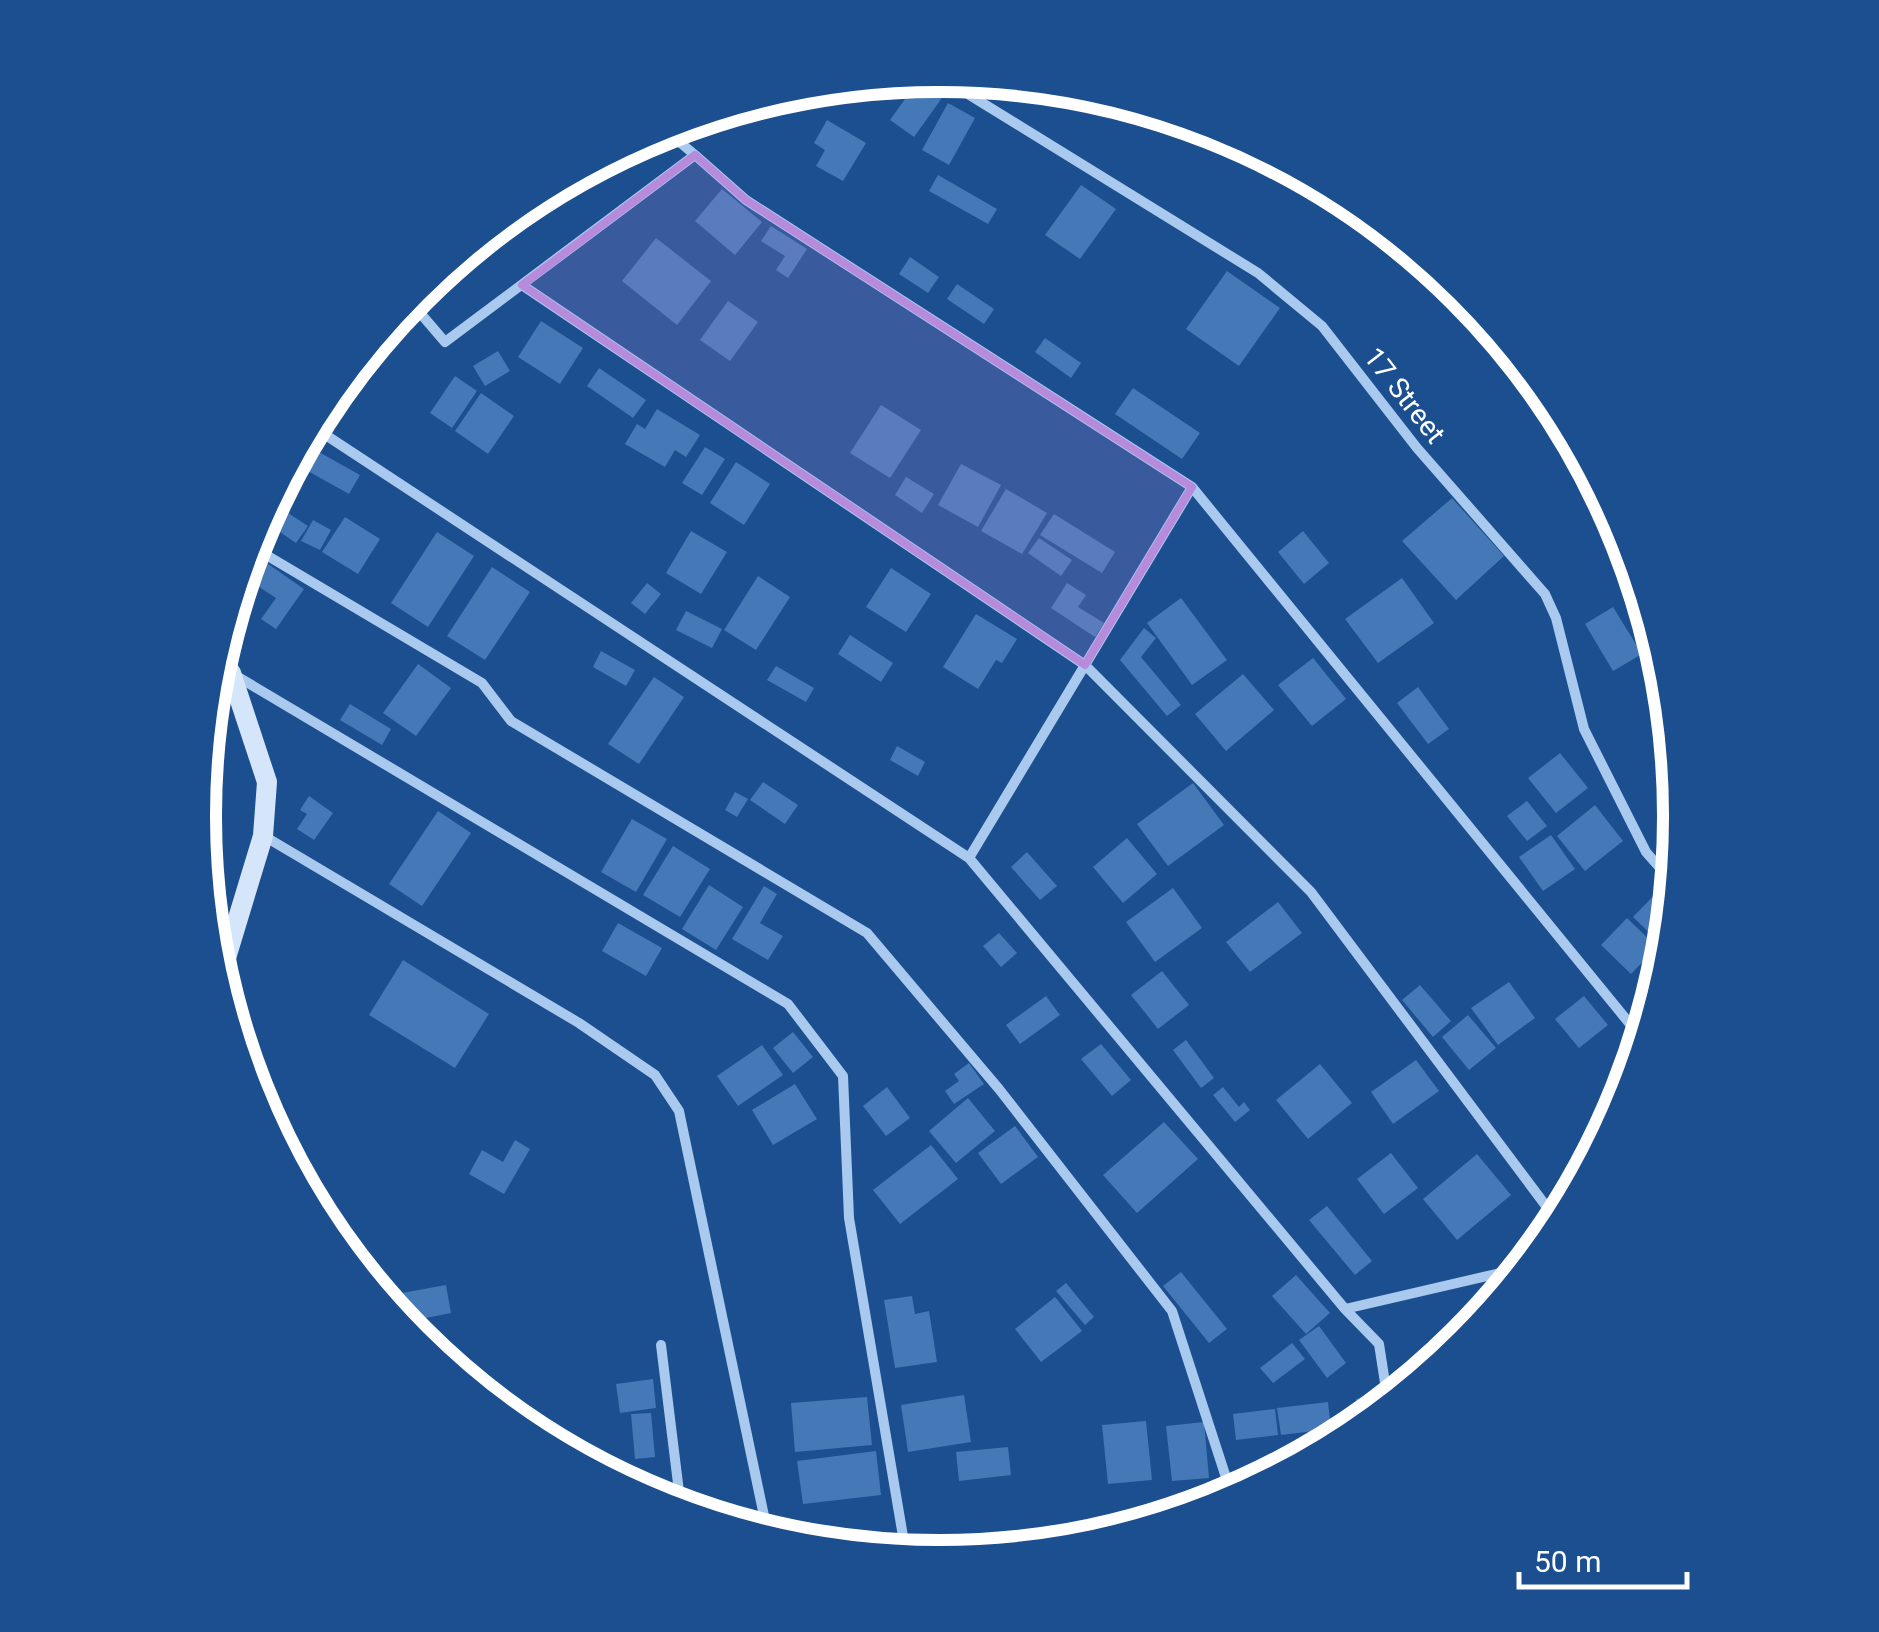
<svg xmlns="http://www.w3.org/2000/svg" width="1879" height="1632" font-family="Roboto,sans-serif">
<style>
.building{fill:#4478b7}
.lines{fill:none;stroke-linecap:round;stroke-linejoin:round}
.minor{stroke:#a9c9ee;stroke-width:10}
.secondary{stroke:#d6e6fa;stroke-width:20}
.marked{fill:#b68bdc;fill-opacity:0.2;stroke:#b68bdc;stroke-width:8;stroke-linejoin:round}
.labels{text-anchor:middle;stroke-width:8;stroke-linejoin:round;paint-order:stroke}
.street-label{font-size:28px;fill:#fff;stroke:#1b4f8f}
.rim{fill:none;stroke:#fff;stroke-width:12}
</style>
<rect width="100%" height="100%" fill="#1b4f8f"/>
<path class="building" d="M 920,78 L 944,95 L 914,137 L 890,120 Z
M 948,103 L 975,118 L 949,165 L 922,150 Z
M 827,120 L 866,143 L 843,181 L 816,166 L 825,150 L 814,143 Z
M 938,175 L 997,209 L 988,224 L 929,191 Z
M 1081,185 L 1116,209 L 1080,259 L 1045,235 Z
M 722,189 L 762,222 L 735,255 L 695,221 Z
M 771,226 L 807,249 L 788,278 L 776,270 L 785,256 L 761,241 Z
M 656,238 L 711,281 L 677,325 L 622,281 Z
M 910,257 L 939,277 L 928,293 L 899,274 Z
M 1227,271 L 1280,308 L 1239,366 L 1186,329 Z
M 957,284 L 994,309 L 984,324 L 947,299 Z
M 728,301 L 758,322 L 730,361 L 700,340 Z
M 541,321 L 583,348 L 560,384 L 518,357 Z
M 1045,338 L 1081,363 L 1071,378 L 1035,352 Z
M 498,351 L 510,371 L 485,386 L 473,366 Z
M 599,368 L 646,400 L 633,418 L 587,386 Z
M 455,376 L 477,391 L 452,428 L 430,413 Z
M 1133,388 L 1200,433 L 1182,459 L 1115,414 Z
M 481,393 L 514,416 L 488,454 L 455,431 Z
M 881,405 L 921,430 L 890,478 L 850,453 Z
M 657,409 L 700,435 L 686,457 L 675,450 L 665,467 L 625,444 L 637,424 L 645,429 Z
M 705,447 L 725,459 L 702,495 L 682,483 Z
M 317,451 L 360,475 L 349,494 L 306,470 Z
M 736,462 L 770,484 L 744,525 L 710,503 Z
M 961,464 L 1001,485 L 978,527 L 938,505 Z
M 906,477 L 934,494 L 922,513 L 895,495 Z
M 1006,489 L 1047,513 L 1022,554 L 981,531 Z
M 1452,498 L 1504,556 L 1456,600 L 1402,541 Z
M 282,509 L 308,526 L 296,543 L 271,526 Z
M 1054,514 L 1115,552 L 1102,573 L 1040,535 Z
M 345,517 L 380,539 L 358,574 L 322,552 Z
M 313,520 L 331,530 L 320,550 L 301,541 Z
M 691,531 L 727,552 L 701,594 L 666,573 Z
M 1303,531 L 1329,563 L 1304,584 L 1278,552 Z
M 437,532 L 474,556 L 428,627 L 391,603 Z
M 1039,538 L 1072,560 L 1061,576 L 1028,553 Z
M 261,559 L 304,589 L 276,629 L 261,619 L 276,598 L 247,579 Z
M 492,567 L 530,592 L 485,660 L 447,636 Z
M 891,568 L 931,594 L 906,632 L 866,607 Z
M 758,576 L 790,597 L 756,650 L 724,630 Z
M 1402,578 L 1434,623 L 1378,663 L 1345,619 Z
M 647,583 L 661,594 L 645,614 L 631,603 Z
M 1067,583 L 1086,595 L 1078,607 L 1104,623 L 1095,637 L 1051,608 Z
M 1181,598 L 1227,660 L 1192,685 L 1147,623 Z
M 1613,607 L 1642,654 L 1613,671 L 1585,624 Z
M 686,611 L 722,629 L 712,648 L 676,630 Z
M 976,614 L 1017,639 L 1002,663 L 996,660 L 978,689 L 943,667 Z
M 1144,628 L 1156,638 L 1141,657 L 1181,705 L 1167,716 L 1120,660 Z
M 850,635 L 893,663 L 881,682 L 838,654 Z
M 601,651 L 635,670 L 626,686 L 593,667 Z
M 1313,658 L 1346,699 L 1312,726 L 1278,685 Z
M 418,664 L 451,688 L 416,736 L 383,713 Z
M 776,666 L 814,688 L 806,702 L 767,680 Z
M 1243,674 L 1274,710 L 1226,751 L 1195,714 Z
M 654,677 L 684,697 L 639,764 L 608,744 Z
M 1418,687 L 1449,729 L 1428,744 L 1397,703 Z
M 350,704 L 391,729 L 382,745 L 340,720 Z
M 897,746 L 925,762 L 918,776 L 890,760 Z
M 1560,753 L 1588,788 L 1556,813 L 1528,778 Z
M 763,782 L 798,805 L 785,824 L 750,800 Z
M 1193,783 L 1224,825 L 1168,866 L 1137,824 Z
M 735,792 L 748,799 L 737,817 L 725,810 Z
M 309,796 L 333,813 L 314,840 L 297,829 L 307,814 L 300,810 Z
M 1527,801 L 1547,826 L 1527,841 L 1507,816 Z
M 1595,805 L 1623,841 L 1585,871 L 1557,836 Z
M 438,811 L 471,833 L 422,906 L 389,884 Z
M 632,819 L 667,839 L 636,892 L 601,872 Z
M 1551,835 L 1575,869 L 1543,891 L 1519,857 Z
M 1127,838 L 1157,874 L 1123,903 L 1093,867 Z
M 673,846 L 710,869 L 680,917 L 643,895 Z
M 1027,852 L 1057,886 L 1040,900 L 1011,867 Z
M 709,885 L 743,907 L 716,950 L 682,929 Z
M 764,886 L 777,894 L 760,923 L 783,936 L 768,960 L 732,939 Z
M 1663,886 L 1673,895 L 1665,948 L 1633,917 Z
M 1173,888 L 1202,928 L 1155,962 L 1126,922 Z
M 1278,902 L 1302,933 L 1250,972 L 1226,942 Z
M 1627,918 L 1657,947 L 1631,974 L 1601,945 Z
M 618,923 L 662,948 L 646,976 L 602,951 Z
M 999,933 L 1017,953 L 1001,967 L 983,946 Z
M 403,960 L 489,1014 L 455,1068 L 369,1015 Z
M 1162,971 L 1189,1005 L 1158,1029 L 1131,995 Z
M 1509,982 L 1535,1018 L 1498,1045 L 1471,1008 Z
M 1420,985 L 1451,1021 L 1433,1037 L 1402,1000 Z
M 1046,996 L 1060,1015 L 1020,1044 L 1006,1025 Z
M 1584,996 L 1608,1025 L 1579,1048 L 1555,1019 Z
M 1468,1015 L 1496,1048 L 1469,1070 L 1442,1037 Z
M 793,1032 L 813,1057 L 793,1073 L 773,1048 Z
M 1186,1040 L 1214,1078 L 1201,1088 L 1173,1050 Z
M 1101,1044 L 1131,1080 L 1112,1096 L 1081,1059 Z
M 762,1045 L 783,1075 L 738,1106 L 717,1076 Z
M 1416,1060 L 1439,1091 L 1393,1124 L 1371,1092 Z
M 969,1063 L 984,1084 L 954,1104 L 945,1091 L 959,1081 L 954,1074 Z
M 1320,1064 L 1352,1103 L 1308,1139 L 1276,1100 Z
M 795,1084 L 817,1119 L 773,1145 L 752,1110 Z
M 887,1087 L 910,1118 L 886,1136 L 863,1106 Z
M 1223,1087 L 1239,1107 L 1244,1102 L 1250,1110 L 1235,1122 L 1213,1095 Z
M 968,1098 L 995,1131 L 956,1163 L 929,1131 Z
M 1164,1122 L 1198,1159 L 1137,1213 L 1103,1175 Z
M 1015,1126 L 1038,1157 L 1001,1184 L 978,1153 Z
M 515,1140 L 530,1149 L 504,1194 L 469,1174 L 482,1150 L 503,1162 Z
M 931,1145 L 958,1179 L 900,1224 L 873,1190 Z
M 1391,1153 L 1418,1188 L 1384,1214 L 1357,1179 Z
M 1477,1154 L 1511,1195 L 1457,1240 L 1423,1199 Z
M 1327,1206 L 1372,1261 L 1355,1275 L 1309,1220 Z
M 1181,1272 L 1227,1329 L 1209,1343 L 1163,1286 Z
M 1296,1275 L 1330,1313 L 1306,1334 L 1272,1296 Z
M 1066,1283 L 1094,1317 L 1085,1325 L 1056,1291 Z
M 446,1285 L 451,1313 L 401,1323 L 380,1297 Z
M 912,1296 L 915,1314 L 929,1311 L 937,1362 L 895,1368 L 884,1300 Z
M 1055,1297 L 1082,1331 L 1041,1362 L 1015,1329 Z
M 1319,1326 L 1346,1363 L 1327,1378 L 1299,1340 Z
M 1292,1343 L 1305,1359 L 1273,1383 L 1260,1368 Z
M 452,1353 L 456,1373 L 438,1359 L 438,1356 Z
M 653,1379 L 656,1408 L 620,1413 L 616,1384 Z
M 964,1395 L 971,1442 L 908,1452 L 901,1405 Z
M 1379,1396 L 1381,1408 L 1359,1426 L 1356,1399 Z
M 867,1397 L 872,1445 L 795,1452 L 791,1403 Z
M 1328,1402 L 1331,1429 L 1281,1435 L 1277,1408 Z
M 1275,1409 L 1278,1435 L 1236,1440 L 1233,1414 Z
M 651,1413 L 655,1457 L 635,1459 L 631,1414 Z
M 1146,1421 L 1152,1480 L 1108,1484 L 1102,1425 Z
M 1204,1422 L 1209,1478 L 1172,1481 L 1166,1426 Z
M 1008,1447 L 1011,1475 L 959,1481 L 956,1452 Z
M 876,1451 L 881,1495 L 803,1504 L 797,1461 Z"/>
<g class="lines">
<path class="minor" d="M 937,75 L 1258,273 L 1322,326 L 1417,448 L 1545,594 L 1556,618 L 1584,729 L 1646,852 L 1674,884
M 695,155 L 746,200 L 1192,487 L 1630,1024 L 1645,1032
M 522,285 L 1085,665 L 1311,892 L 1558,1222
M 409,300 L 445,342 L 695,155 L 664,129
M 312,426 L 969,858 L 1345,1309 L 1379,1344 L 1388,1402
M 251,546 L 482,683 L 511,721 L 867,933 L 999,1089 L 1172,1311 L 1232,1496
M 233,674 L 788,1004 L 843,1076 L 849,1218 L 906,1554
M 264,836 L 579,1023 L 655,1075 L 679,1111 L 768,1535
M 969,858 L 1192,487
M 1345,1309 L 1522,1268
M 661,1345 L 681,1508
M 908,1554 L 1162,1519"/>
<path class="secondary" d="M 218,655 L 231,673 L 267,782 L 263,836 L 219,981"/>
</g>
<path class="marked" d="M 695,155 L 746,200 L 1192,487 L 1085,665 L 522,285 Z"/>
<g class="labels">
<g class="street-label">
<text transform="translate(1405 395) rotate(52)" y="10">17 Street</text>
</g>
</g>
<path d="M0 0H1879V1632H0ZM939 92H940A723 723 0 0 1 1663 815V817A723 723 0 0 1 940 1540H939A723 723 0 0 1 216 817V815A723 723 0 0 1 939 92Z" fill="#1b4f8f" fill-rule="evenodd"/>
<path class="rim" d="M939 92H940A723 723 0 0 1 1663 815V817A723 723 0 0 1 940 1540H939A723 723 0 0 1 216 817V815A723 723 0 0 1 939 92Z"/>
<path d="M1519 1572v15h168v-15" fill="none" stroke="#ffffff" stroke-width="5"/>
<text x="1534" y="1572" font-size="30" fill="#ffffff" stroke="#1b4f8f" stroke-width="8" paint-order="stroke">50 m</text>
</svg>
